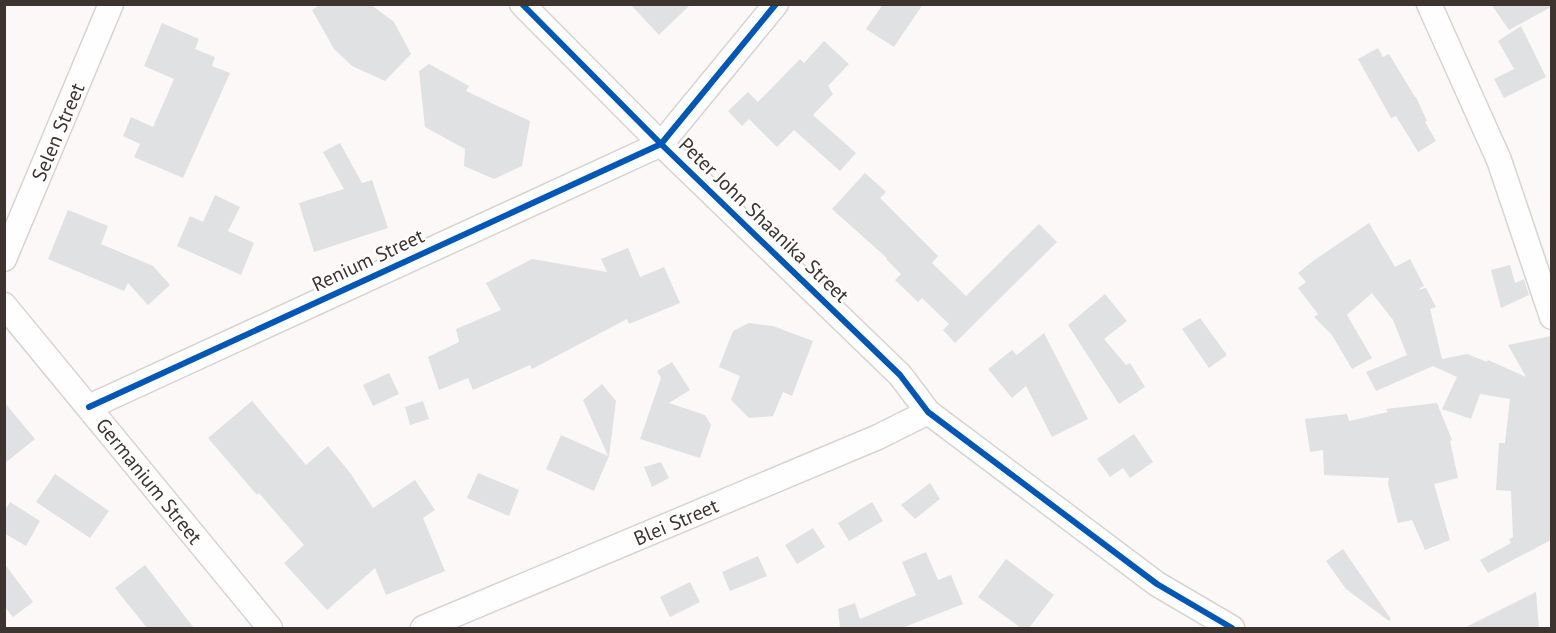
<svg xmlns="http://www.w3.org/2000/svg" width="1556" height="633" font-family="'PT Sans',sans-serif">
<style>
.building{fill:#e0e1e3}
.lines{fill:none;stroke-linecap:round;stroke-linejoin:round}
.street-casing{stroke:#d9d3d0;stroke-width:27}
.street{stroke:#fefefe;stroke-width:24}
.cycleway-casing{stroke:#fff;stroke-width:10}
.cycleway{stroke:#0057b8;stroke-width:6}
.labels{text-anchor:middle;stroke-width:4.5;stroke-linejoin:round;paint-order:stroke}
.street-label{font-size:20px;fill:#3d332f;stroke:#fff}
</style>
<rect width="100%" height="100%" fill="#fbf8f7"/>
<path class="building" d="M 321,4 L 370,4 L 394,22 L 411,54 L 385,81 L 352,66 L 334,49 L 312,10 Z
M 630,4 L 691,4 L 659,35 Z
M 883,4 L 923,4 L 894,47 L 866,29 Z
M 1491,4 L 1551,4 L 1551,7 L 1509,30 Z
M 162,23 L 199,39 L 195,49 L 215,57 L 212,66 L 230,73 L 183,178 L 134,157 L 140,144 L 123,136 L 131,117 L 153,127 L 174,79 L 144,66 Z
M 1521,26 L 1546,77 L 1504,98 L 1494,79 L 1514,69 L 1498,41 Z
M 824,41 L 849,64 L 828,86 L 833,94 L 813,115 L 856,153 L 840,171 L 794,130 L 777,147 L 749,119 L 742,126 L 728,111 L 748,92 L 758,102 L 800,59 L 804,63 Z
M 1378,48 L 1383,57 L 1389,54 L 1415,97 L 1416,97 L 1427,121 L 1425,122 L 1436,141 L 1418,152 L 1396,116 L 1391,118 L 1358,59 Z
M 429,64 L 469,86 L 466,91 L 530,121 L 522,166 L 494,179 L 464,166 L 465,149 L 425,127 L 419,71 Z
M 340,143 L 362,183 L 372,180 L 388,228 L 314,252 L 299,203 L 344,189 L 323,152 Z
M 865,173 L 886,192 L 880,198 L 938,256 L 932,263 L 966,296 L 1039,224 L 1057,242 L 955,343 L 943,330 L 949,324 L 922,298 L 918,302 L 895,280 L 901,274 L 886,259 L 887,258 L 832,209 Z
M 215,195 L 240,207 L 228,231 L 254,243 L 241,275 L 177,246 L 190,216 L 203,222 Z
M 68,210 L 108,226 L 101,244 L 153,266 L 170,285 L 148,305 L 128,283 L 124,291 L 48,259 Z
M 1369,223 L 1395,267 L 1410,259 L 1424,286 L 1418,290 L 1426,288 L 1436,307 L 1430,309 L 1442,359 L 1467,354 L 1487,362 L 1488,360 L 1526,377 L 1508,345 L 1551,336 L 1551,540 L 1488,573 L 1480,560 L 1511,543 L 1509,539 L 1513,537 L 1511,491 L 1496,490 L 1499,443 L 1505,443 L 1510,399 L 1480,394 L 1471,419 L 1442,409 L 1457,377 L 1433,366 L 1376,391 L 1366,372 L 1407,355 L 1393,320 L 1372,293 L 1347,315 L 1372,358 L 1352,369 L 1332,335 L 1314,317 L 1318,314 L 1298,288 L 1306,282 L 1298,273 L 1313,261 Z
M 628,248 L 640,277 L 664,267 L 680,303 L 629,324 L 627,319 L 532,369 L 530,365 L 473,390 L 468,378 L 439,390 L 428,357 L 459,342 L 456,329 L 501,310 L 486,283 L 532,259 L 607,272 L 601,259 Z
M 1510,265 L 1515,283 L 1524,279 L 1529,295 L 1501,308 L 1491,270 Z
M 1105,294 L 1127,321 L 1104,339 L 1126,365 L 1130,363 L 1145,387 L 1119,404 L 1068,325 Z
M 1200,318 L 1227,355 L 1209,368 L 1182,329 Z
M 749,323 L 773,326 L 813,341 L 792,396 L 783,392 L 773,416 L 749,418 L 731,400 L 740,376 L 719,367 L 733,331 Z
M 1044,333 L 1088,419 L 1052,437 L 1026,386 L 1012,398 L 988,369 L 1012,350 L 1017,355 Z
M 672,362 L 690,390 L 669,403 L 705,415 L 711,425 L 700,458 L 640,439 L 661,378 L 657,371 Z
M 389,373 L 399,394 L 373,406 L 363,385 Z
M 602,384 L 616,401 L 609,456 L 594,491 L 546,469 L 561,435 L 608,456 L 583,400 Z
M 252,401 L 306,465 L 328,446 L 351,474 L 373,508 L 415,480 L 435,510 L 423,518 L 445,571 L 386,595 L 375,568 L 327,610 L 284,563 L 304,545 L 259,493 L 257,495 L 208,438 Z
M 423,401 L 429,419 L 410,425 L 405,407 Z
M 4,402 L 35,439 L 4,464 Z
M 1437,403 L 1452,440 L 1450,441 L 1458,478 L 1434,484 L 1450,540 L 1425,550 L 1412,520 L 1398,523 L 1388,484 L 1389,478 L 1324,475 L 1323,450 L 1310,452 L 1305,419 L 1347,414 L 1349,421 L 1388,412 L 1386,409 Z
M 1134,434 L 1153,462 L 1130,478 L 1123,468 L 1110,477 L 1097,459 Z
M 661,462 L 669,478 L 652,487 L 644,467 Z
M 478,473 L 519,490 L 509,516 L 467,498 Z
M 55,474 L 109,511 L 90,538 L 36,502 Z
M 930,483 L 940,499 L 915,519 L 901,505 Z
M 10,502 L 40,521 L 26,546 L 4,533 L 4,512 Z
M 872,502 L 883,521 L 849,541 L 838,523 Z
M 813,528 L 825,547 L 797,564 L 785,545 Z
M 1343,549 L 1391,619 L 1389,621 L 1346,589 L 1326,561 Z
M 926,552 L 938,580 L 951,575 L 963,604 L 902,628 L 837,628 L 840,627 L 838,609 L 855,603 L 860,619 L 916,595 L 902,562 Z
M 758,556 L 767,576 L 730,591 L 722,572 Z
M 1006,559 L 1054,595 L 1029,628 L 1021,628 L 978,597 Z
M 4,563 L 33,602 L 13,617 L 4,606 Z
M 145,565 L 194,628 L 147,628 L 115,588 Z
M 690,582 L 700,602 L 670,617 L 660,597 Z
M 1536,592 L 1539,628 L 1464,628 Z"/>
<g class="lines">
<g class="street-casing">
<path id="street" d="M 522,4 L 661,144 L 900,375 L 928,412 L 1157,584 L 1232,628
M 1429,4 L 1499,160 L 1552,317
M 4,259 L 111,4
M 4,305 L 270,628
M 89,407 L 661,144 L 776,4
M 423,628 L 878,437 L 928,412"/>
</g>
<use href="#street" class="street"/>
<g class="cycleway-casing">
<path id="cycleway" d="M 522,4 L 661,144 L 900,375 L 928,412 L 1157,584 L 1232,628
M 89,407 L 661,144 L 776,4"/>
</g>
<use href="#cycleway" class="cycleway"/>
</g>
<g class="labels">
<g class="street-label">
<text transform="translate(58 132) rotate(-67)" y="7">Selen Street</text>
<text transform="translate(764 220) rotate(44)" y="7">Peter John Shaanika Street</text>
<text transform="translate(368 260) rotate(-25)" y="7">Renium Street</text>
<text transform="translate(149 481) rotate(51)" y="7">Germanium Street</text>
<text transform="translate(676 522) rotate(-23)" y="7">Blei Street</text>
</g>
</g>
<rect width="1556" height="633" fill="none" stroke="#3d332f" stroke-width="12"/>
</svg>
